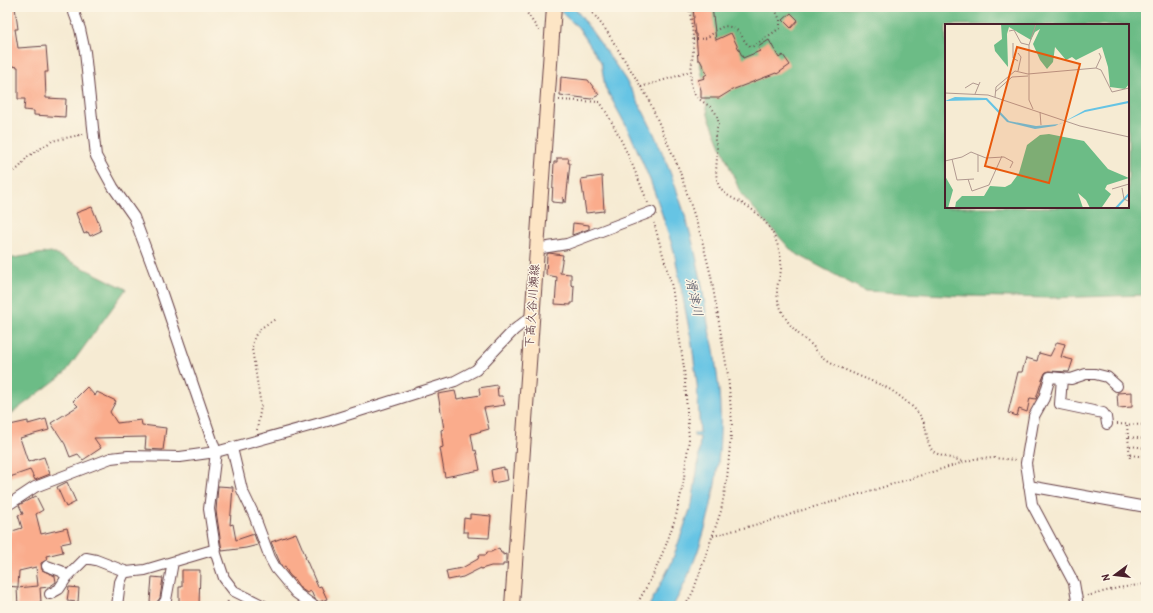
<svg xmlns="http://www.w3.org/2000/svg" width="1153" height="613" font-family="'Patrick Hand','Klee One',sans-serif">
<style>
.forest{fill:#6cbc86;stroke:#5b6e58;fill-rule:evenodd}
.water{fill:#66c4e4;stroke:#587288}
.building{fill:#faac8c}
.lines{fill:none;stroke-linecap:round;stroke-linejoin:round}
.minor-casing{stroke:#643e44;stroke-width:12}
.secondary-casing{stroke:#643e44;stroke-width:16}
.path{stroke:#643e44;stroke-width:2;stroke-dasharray:1 3;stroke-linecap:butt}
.minor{stroke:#fff;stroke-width:10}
.secondary{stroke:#fde5c5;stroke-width:14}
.labels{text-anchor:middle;stroke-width:3;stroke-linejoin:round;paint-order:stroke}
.street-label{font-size:12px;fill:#4a1f2b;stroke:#fcf5e5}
.water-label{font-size:13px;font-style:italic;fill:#525162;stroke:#fcf5e5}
.inset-river{fill:none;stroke:#66c4e4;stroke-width:2}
.inset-road{fill:none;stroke:#b19990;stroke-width:1}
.view{fill:#e8590c;fill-opacity:0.15;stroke:#e8590c;stroke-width:2}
.inset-edge{fill:none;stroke:#4a1f2b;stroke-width:2}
</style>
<rect width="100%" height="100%" fill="#fcf5e5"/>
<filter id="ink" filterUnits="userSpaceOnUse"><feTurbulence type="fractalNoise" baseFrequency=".025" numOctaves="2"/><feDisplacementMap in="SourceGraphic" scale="8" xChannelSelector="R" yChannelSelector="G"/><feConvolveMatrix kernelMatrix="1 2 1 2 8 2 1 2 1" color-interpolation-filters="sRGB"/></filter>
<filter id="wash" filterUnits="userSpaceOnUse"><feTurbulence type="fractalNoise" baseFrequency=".012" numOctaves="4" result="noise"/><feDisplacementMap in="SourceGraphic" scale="16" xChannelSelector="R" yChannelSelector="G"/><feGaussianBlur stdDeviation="0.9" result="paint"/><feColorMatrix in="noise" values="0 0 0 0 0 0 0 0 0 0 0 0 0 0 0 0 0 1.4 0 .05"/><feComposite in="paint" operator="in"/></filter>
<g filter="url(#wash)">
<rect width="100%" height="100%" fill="#f6ebd3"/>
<path class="forest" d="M 692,7 L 1146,7 L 1146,295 L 1049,298 L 968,296 L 865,291 L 793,252 L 741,194 L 708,115 ZM 946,25 L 1128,25 L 1128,207 L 946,207 Z
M 51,252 L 126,289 L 65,373 L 7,417 L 7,259 Z"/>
<path class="water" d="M 558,7 L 574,7 C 592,31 609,55 625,79 C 659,134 688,212 700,275 C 704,295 706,315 710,335 C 715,347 715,361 717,374 C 728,450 711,539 673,606 L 649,606 L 671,564 L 692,504 L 698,465 L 700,437 L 694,436 L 694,433 L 700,433 L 697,384 L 692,344 L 674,251 L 659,205 L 650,180 L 630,133 L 605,87 L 601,62 L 578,27 L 565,16 Z"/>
<g id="blocks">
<path class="building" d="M 7,7 L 15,7 L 18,29 L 15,29 L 18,48 L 46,46 L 48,72 L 45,72 L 46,98 L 66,99 L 65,117 L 34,115 L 34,111 L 24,110 L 25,99 L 18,99 L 18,67 L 7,65 Z
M 693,7 L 712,7 L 716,40 L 731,33 L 743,58 L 760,51 L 758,47 L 769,40 L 779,58 L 783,55 L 790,65 L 777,74 L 776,73 L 732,90 L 719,98 L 701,98 L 701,90 L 698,80 L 705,78 L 704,76 L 707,74 L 700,60 L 698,60 L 696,34 L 695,34 L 693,18 L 694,18 Z
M 791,13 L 798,20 L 791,28 L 783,20 Z
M 561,77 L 588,80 L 599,95 L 591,99 L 560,95 Z
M 557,158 L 569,158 L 568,163 L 570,163 L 566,202 L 564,202 L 563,197 L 563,203 L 552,202 L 554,162 L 557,162 Z
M 602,176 L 604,211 L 586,213 L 581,179 Z
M 92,207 L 100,227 L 99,227 L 101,231 L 90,236 L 88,232 L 84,234 L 76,213 Z
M 573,223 L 589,225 L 589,229 L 572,235 Z
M 549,253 L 563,255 L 560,273 L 571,274 L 571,285 L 574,286 L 573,303 L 571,303 L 571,305 L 555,304 L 557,277 L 546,275 L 547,254 Z
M 1057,342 L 1065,344 L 1061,357 L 1073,360 L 1069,372 L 1048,371 L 1045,373 L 1042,380 L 1036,399 L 1030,398 L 1027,412 L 1019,409 L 1017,416 L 1008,413 L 1018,372 L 1022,372 L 1026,358 L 1037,361 L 1039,353 L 1050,356 Z
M 497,385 L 498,396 L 502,396 L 505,405 L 484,408 L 489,429 L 471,434 L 474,451 L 476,450 L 480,470 L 445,477 L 440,448 L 443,447 L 441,430 L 444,429 L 438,394 L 455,391 L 457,399 L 480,395 L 479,388 Z
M 87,387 L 95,396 L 97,392 L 116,401 L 110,412 L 117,423 L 141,420 L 142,425 L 166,428 L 163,450 L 145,449 L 146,437 L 94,438 L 101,448 L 83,460 L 78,454 L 70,457 L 65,444 L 51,423 L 78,406 L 73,401 Z
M 1132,392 L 1132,407 L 1118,408 L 1117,393 Z
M 46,419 L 49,430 L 20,438 L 28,462 L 44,457 L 50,474 L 35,480 L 30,470 L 7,478 L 7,429 L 10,425 L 28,421 L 28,424 Z
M 504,467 L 504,470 L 506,469 L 508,480 L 493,483 L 491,470 Z
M 67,482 L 76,502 L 66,507 L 57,487 Z
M 218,486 L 233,487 L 230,525 L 233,524 L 236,540 L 254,534 L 258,545 L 246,548 L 222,551 L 216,511 Z
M 36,496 L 43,510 L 36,514 L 41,534 L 67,528 L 71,542 L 61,544 L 63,552 L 46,556 L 47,560 L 41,563 L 42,570 L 55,576 L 56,582 L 49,587 L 40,588 L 41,602 L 39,602 L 39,606 L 18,606 L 17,588 L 38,586 L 36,567 L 19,571 L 18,587 L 7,586 L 7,536 L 10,536 L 9,532 L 22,528 L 18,515 L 23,514 L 19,505 Z
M 470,514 L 491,516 L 489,538 L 468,537 L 468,532 L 463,532 L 464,518 L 470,519 Z
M 296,533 L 306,557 L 305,557 L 318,587 L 321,586 L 327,599 L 319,602 L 314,598 L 311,591 L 307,593 L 300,588 L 294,579 L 293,579 L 288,573 L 285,566 L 283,567 L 281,565 L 271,542 Z
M 499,548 L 501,553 L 503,553 L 503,555 L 506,554 L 506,564 L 503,564 L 503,566 L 491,566 L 481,569 L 481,568 L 463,577 L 448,580 L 446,571 L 462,568 L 478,559 L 479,555 L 486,555 L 487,552 L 491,552 Z
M 182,570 L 200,570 L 199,606 L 179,606 L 179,587 L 182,587 Z
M 152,577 L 163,578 L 160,598 L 156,603 L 150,602 Z
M 69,587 L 79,588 L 78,602 L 67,601 Z"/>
</g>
</g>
<g filter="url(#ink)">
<use href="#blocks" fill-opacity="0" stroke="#643e44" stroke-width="1"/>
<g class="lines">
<g class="minor-casing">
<path id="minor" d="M 72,7 L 80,29 L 85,52 L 96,156 L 113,187 L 134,217 L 156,276 L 216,452 L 209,509 L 216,554 L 224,578 L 234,591 L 264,606
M 536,249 L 567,244 L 651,212
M 1062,378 L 1060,404 L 1103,413 L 1106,417 L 1107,424
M 232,448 L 242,490 L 254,515 L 270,558 L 276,569 L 296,593 L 314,606
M 1029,486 L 1146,507
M 7,503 L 11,503 L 35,487 L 111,458 L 128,456 L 180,457 L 216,452 L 331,420 L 455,381 L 476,370 L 514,330 L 532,316
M 47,566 L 61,571 L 67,577
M 50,594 L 59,589 L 67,577 L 86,558 L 96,560 L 127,572 L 145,570 L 216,549
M 117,606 L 120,582 L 125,571
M 162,606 L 166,600 L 173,562
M 1078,606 L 1074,583 L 1032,504 L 1026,463 L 1034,416 L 1044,398 L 1050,377 L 1071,379 L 1086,374 L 1095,374 L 1107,377 L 1117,386"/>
</g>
<g class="secondary-casing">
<path id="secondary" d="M 512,606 L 554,7"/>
</g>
<path class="path" d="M 523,7 L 539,31
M 588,7 L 606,30 L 648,98 L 679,169 L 701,236 L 711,276 L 728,375 L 732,423 L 727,479 L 721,511 L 693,592 L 685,606
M 689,7 C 691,21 694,35 693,49 C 693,63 688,77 693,91 C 698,104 715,103 718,120 C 719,127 715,131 715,137 C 714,141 717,145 717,149 C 718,162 713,175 720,188 C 726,197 738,200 747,206 C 759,214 769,224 775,238 C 779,248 782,259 781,270 C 780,277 777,284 777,291 C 777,304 785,320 794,329 C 799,335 805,340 812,345 C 815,349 818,353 822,356 C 832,364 845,370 857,375 C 875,383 886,385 902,398 C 908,403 917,410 921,417 C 928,427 925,442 933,451 C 940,457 953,458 962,461 L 963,463
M 693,39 C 697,39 703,39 706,38 C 716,33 721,21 735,29 C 743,33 743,44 752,47 L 780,28 L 780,20 L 774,7
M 641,87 L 677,76 L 690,71
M 559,100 L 600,102 C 620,134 634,168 648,203
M 7,175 L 19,168 L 27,157 L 52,141 L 84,134
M 1117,424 L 1146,425
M 1127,425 L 1130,459
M 257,430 L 261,406 L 252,349 C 253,331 262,327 276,319
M 1129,437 L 1146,439
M 1130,446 L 1146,448
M 1130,455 L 1146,457
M 713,536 L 784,517 L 796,512 L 877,489 L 974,459 L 994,458 L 1016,460
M 1087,596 L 1118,588 L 1146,584
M 227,606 L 228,600
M 636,606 L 654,573 L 666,545 L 676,516 L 683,485 L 689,439 L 684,368 L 672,287 L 654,223"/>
<use href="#minor" class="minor"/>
<use href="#secondary" class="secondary"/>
</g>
</g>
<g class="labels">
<g class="street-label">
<text transform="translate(532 306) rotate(-86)" y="4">下高久谷川瀬線</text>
</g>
<g class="water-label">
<text transform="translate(695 297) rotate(78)" y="5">滑津川</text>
</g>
</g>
<g transform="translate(945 24)">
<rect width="184" height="184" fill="#f6ebd3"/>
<path d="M 56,0 L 184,0 L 184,60 L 180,65 L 165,63 L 163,43 L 157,23 L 131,36 L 127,33 L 121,36 L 110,23 L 108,38 L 102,45 L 95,36 L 88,20 L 95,5 L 90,8 L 86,16 L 64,3 L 62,10 L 63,43 L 50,27 L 49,21 L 57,15 ZM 104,110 L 139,117 L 163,145 L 184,154 L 162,161 L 160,165 L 166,170 L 157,183 L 145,184 L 141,176 L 133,169 L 138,184 L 10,184 L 11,178 L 17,172 L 39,172 L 45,162 L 60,163 L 66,160 L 74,149 L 82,121 L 95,111 ZM 0,152 L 8,166 L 3,184 L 0,184 Z" fill="#6cbc86"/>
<path d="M 10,73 L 42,74 L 64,97 L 91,102 L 115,100 L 140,86 L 183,77 L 184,79 L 140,88 L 110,102 L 90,105 L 62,98 L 41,76 L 0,77 Z" fill="#66c4e4"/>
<path class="inset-river" d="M 171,184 L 184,170"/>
<path class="inset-road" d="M 64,7 L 69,6 L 76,19 L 84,21 L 84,76 L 88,85M 68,19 L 68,34 L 73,37M 84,21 L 91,0M 73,29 L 76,33 L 73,47M 151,44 L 156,33 L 154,29M 20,64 L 28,59 L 34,61M 50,68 L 67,53 L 83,52M 0,69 L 43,71 L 135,102 L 184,113M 30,70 L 35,58M 50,73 L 51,63 L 70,47 L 83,50 L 151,44 L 156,46 L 167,68 L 184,64M 95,88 L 96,101M 33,131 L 33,148M 7,135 L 12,156 L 29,155M 0,137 L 17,133 L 26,128 L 41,134 L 59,133 L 68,138 L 65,144M 23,155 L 27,167 L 44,161 L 57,132M 177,164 L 179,175 L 183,177M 167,165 L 184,160"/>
<path class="view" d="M 72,23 L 135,40 L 104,159 L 40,142 Z"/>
<rect width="184" height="184" class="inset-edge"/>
</g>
<rect width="1153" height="613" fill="none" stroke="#fcf5e5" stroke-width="24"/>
<g transform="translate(1115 575) rotate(255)" stroke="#fcf5e5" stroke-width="3" paint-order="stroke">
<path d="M0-3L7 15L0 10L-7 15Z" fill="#4a1f2b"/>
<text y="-6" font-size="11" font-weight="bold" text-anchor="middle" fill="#4a1f2b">N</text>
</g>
</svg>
